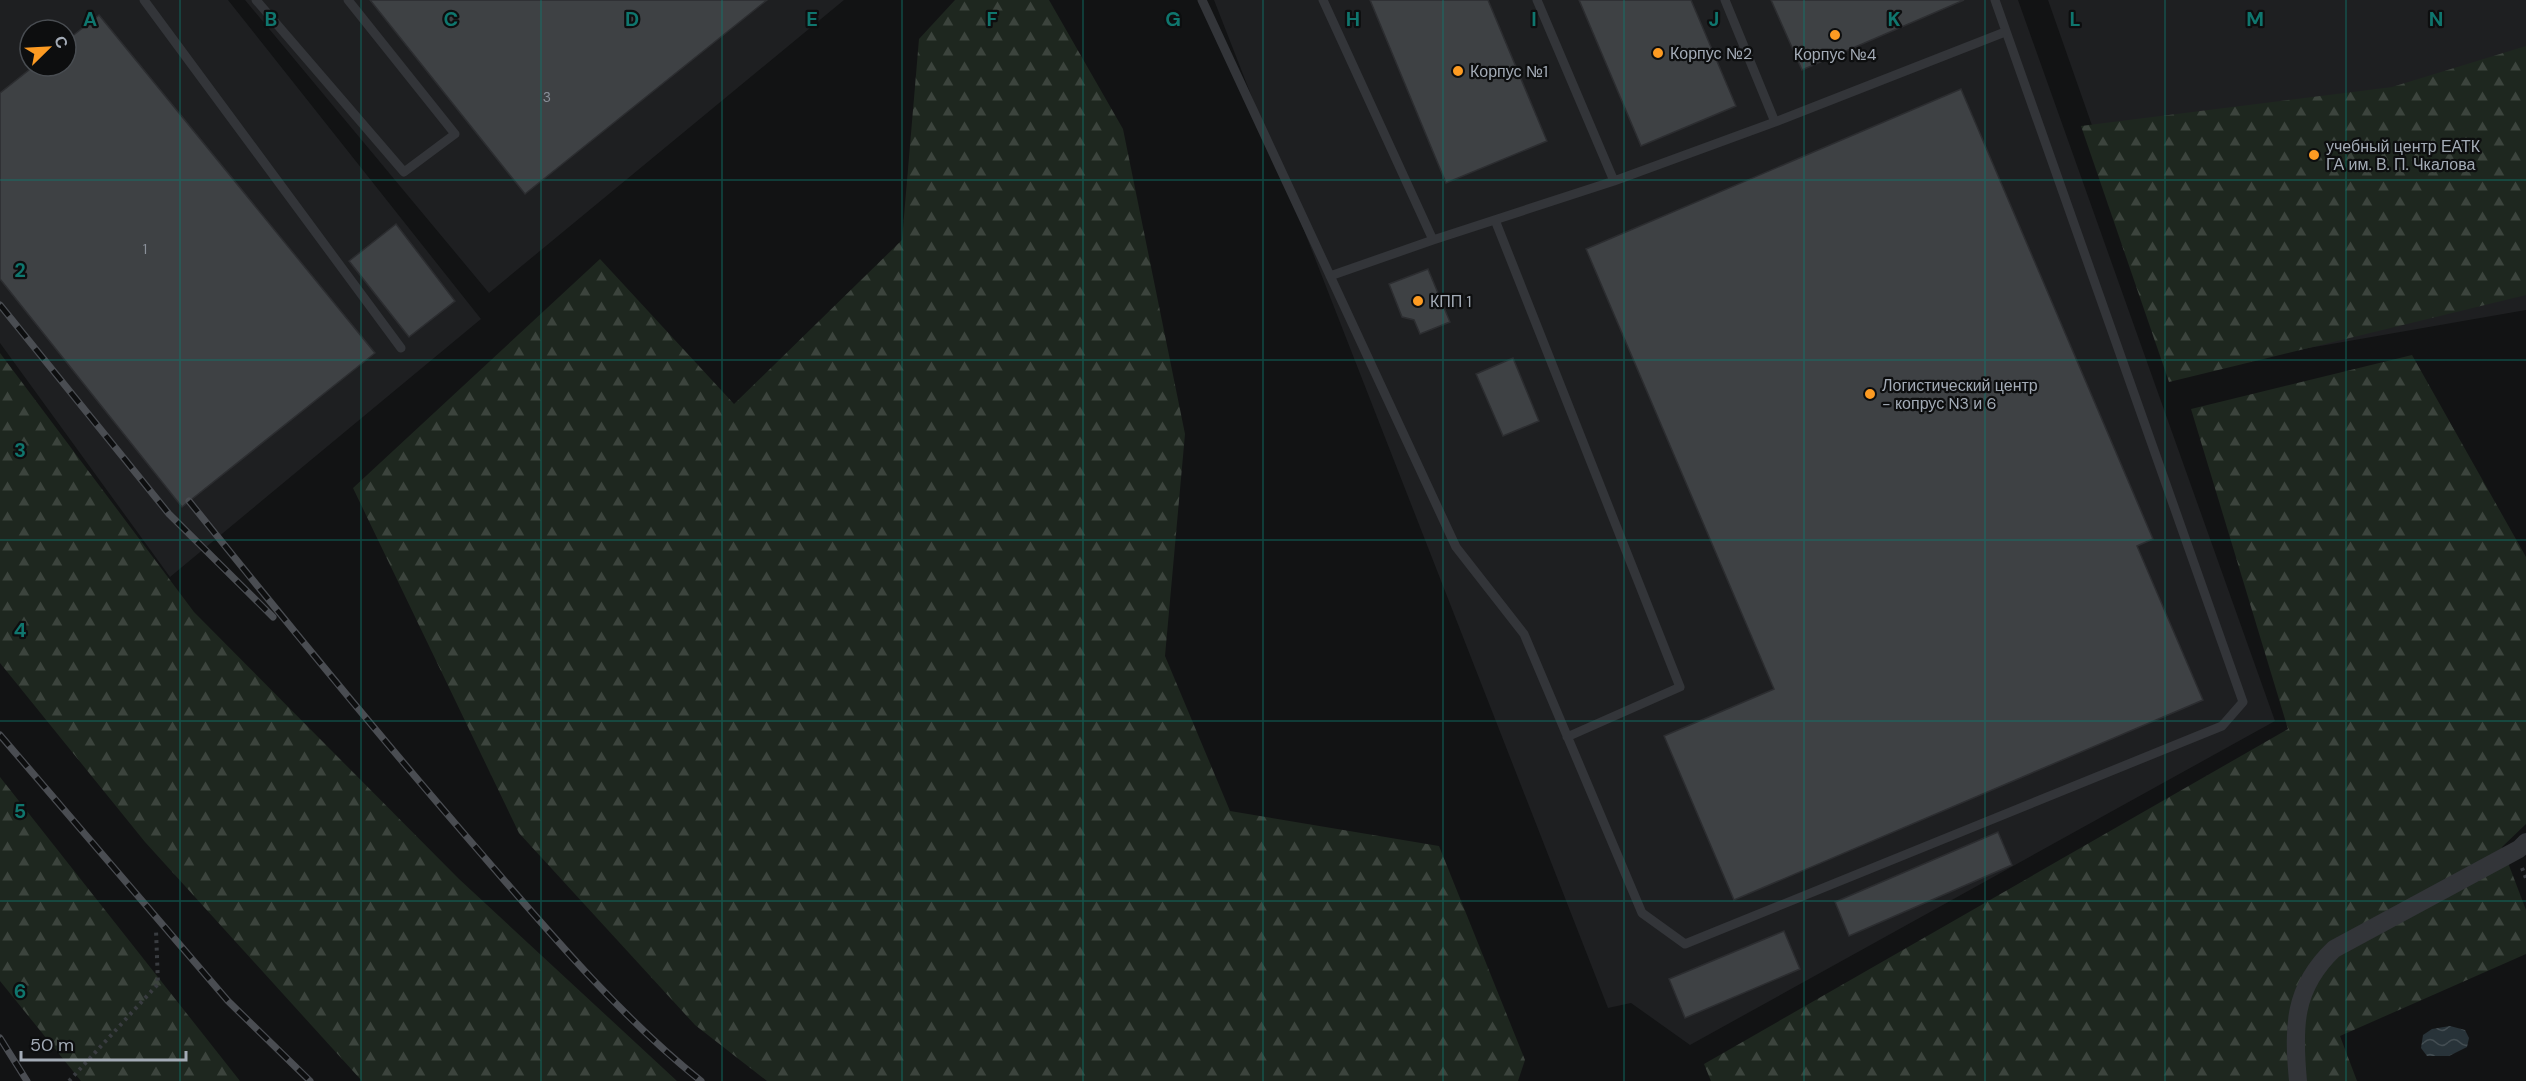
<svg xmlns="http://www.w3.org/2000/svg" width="2526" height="1081" font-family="'DM Sans',sans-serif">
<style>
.built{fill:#1e1f21;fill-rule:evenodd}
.forest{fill:url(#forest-firs)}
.water{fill:url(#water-waves)}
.building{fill:#3e4144;stroke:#2c2d30;stroke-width:1.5}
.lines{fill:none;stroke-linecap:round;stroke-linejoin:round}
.path{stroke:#393c40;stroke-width:4;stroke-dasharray:3 4.5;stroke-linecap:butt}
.service{stroke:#333539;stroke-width:9}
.minor{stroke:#333539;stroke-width:18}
.rail-casing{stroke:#4a4d52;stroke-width:7}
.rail{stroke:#0d0e0f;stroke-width:4.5;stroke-dasharray:14;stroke-linecap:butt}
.grid{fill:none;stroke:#0f766e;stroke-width:1.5;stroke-opacity:0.55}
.poi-dot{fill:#fd9b22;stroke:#0d0e0f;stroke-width:2}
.labels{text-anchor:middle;stroke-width:4.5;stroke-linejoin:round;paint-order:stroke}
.number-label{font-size:14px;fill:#8a909a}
.poi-label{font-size:16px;fill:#a3abb6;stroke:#0d0e0f;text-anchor:start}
.grid-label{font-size:20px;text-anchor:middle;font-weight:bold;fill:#0f766e;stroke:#0d0e0f;stroke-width:4.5;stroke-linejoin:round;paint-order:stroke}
</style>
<defs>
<pattern id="forest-firs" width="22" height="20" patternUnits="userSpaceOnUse" patternTransform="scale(1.5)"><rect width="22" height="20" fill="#1e271f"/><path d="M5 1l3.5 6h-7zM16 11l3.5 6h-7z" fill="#3c443d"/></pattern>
<pattern id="water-waves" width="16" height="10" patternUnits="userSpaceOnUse" patternTransform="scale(1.5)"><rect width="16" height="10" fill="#283339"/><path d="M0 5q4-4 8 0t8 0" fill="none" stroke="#444e53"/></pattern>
</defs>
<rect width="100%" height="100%" fill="#121314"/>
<path class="built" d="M 0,0 L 228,0 L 481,319 L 170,577 L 0,343 ZM 30,30 L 66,30 L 66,66 L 30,66 Z
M 245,0 L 844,0 L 489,293 Z
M 1214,0 L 2018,0 L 2275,721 L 1690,1045 L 1631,1003 L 1608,1008 Z
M 2048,0 L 2526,0 L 2526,310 L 2178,371 Z"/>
<path class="forest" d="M 955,0 L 1049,0 L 1123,129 L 1185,434 L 1165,656 L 1230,811 L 1439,846 L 1525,1060 L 1518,1081 L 767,1081 L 695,1025 L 519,833 L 353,488 L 600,259 L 734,404 L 902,240 L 919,39 Z
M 2526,46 L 2526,295 L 2169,382 L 2081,126 L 2392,87 Z
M 0,353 L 194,612 L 459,879 L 677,1081 L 362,1081 L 145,842 L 0,663 Z
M 2412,355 L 2526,557 L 2526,824 L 2502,847 L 2526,910 L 2526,954 L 2340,1036 L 2357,1081 L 1711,1081 L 1704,1064 L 2288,729 L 2191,409 Z
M 0,777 L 240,1081 L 81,1081 L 0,981 Z"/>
<path class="water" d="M 2450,1026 L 2465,1030 L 2469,1038 L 2467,1047 L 2449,1056 L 2427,1056 L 2421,1048 L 2423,1035 L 2432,1029 Z"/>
<path class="building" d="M 370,0 L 767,0 L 525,194 Z
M 1370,0 L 1488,0 L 1547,141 L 1446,183 Z
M 1579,0 L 1691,0 L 1736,106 L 1641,146 Z
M 1771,0 L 1964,0 L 1802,70 Z
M 99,15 L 375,353 L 182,507 L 0,279 L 0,93 L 34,66 L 66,66 L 66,41 Z
M 1961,89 L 2153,539 L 2137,546 L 2203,700 L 1734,900 L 1664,736 L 1774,689 L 1586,249 Z
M 396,224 L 455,301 L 409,337 L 349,261 Z
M 1428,269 L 1450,322 L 1420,334 L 1414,320 L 1402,317 L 1389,284 Z
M 1513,358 L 1539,421 L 1503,436 L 1476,374 Z
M 1998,832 L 2012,865 L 1849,936 L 1835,902 Z
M 1784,931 L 1800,969 L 1685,1018 L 1669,979 Z"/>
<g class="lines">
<path class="path" d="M 2522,868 L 2526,878
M 69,1081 L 158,984 L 156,930"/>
<path class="service" d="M 144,0 L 401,348
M 256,0 L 404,172 L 455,134 L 348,0
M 1202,0 L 1456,547 L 1524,634 L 1642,913 L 1685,944 L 2222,726 L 2243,702 L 1995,0
M 1323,0 L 1433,240 L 1330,276
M 1775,122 L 2005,32
M 1614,181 L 1775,122 L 1725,0
M 1495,220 L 1680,687 L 1567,737
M 1433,240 L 1614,181 L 1537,0"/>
<path class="minor" d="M 2298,1081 C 2293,1027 2293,988 2334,949 L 2519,849 L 2526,842"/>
<g class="rail-casing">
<path id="rail" d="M 0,305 L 169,514 L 273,617
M 189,501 C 282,617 375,731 472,843 C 543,925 616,1013 701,1081
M 0,735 L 228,1001 L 310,1081
M 0,1038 L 27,1081"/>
</g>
<use href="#rail" class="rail"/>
</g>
<path class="grid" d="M 180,0 L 180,1081M 361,0 L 361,1081M 541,0 L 541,1081M 722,0 L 722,1081M 902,0 L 902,1081M 1083,0 L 1083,1081M 1263,0 L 1263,1081M 1443,0 L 1443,1081M 1624,0 L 1624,1081M 1804,0 L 1804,1081M 1985,0 L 1985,1081M 2165,0 L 2165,1081M 2346,0 L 2346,1081M 0,180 L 2526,180M 0,360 L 2526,360M 0,540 L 2526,540M 0,721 L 2526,721M 0,901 L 2526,901"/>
<g class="poi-dot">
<circle cx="1835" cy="35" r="6"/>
<circle cx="1658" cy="53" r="6"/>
<circle cx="1458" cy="71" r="6"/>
<circle cx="2314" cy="155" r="6"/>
<circle cx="1418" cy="301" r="6"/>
<circle cx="1870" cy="394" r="6"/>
</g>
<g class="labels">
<g class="number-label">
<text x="547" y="102">3</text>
<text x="145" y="254">1</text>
</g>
<g class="poi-label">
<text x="1670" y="59">Корпус №2</text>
<text x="1835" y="60" text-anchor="middle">Корпус №4</text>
<text x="1470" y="77">Корпус №1</text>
<text x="2326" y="152">учебный центр ЕАТК<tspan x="2326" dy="18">ГА им. В. П. Чкалова</tspan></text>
<text x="1430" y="307">КПП 1</text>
<text x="1882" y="391">Логистический центр<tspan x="1882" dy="18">- копрус N3 и 6</tspan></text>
</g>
</g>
<g class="grid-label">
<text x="90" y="26">A</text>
<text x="271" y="26">B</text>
<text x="451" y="26">C</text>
<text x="632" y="26">D</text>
<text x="812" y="26">E</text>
<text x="992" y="26">F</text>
<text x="1173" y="26">G</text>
<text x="1353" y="26">H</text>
<text x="1534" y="26">I</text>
<text x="1714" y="26">J</text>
<text x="1894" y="26">K</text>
<text x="2075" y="26">L</text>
<text x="2255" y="26">M</text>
<text x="2436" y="26">N</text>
<text x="20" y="277">2</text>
<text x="20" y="457">3</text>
<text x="20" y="637">4</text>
<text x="20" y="818">5</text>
<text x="20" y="998">6</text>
</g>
<g transform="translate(48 48) rotate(66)"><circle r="28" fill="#0d0e0f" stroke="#494d52" stroke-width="1.5"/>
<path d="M0-4.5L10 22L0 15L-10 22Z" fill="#fd9b22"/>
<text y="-9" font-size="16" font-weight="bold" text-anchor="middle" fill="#a3abb6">С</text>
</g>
<path d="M21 1051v9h165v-9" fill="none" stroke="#a3abb6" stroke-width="3"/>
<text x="30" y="1051" font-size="18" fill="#a3abb6" stroke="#0d0e0f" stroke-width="4.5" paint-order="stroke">50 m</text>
</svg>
